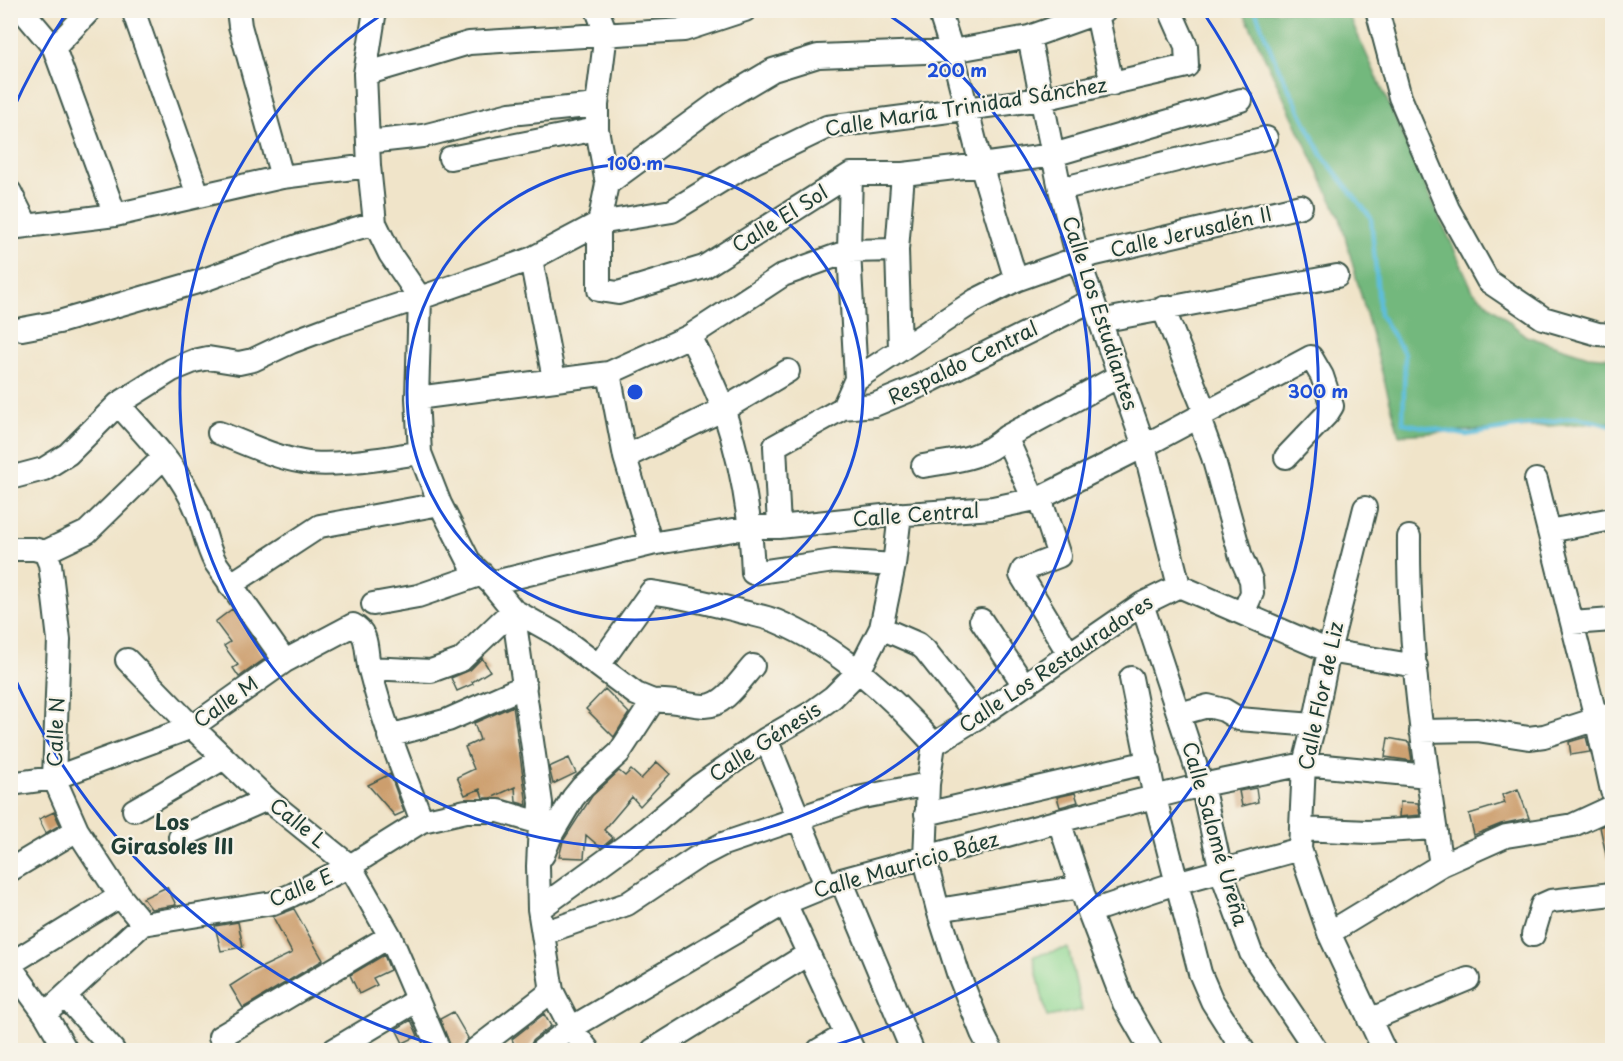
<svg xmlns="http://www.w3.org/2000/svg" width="1623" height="1061" font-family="'Playpen Sans',sans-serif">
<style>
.green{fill:#8fd893;stroke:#578a64;stroke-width:1.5}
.forest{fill:#73b87d;stroke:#497a58;stroke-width:1.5}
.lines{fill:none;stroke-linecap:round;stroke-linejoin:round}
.stream{stroke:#5dbedb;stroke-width:4.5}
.building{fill:#cc9e6d}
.minor-casing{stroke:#3e564a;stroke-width:26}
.minor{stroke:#fff;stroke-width:22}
.ring{fill:none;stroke:#1d4ed8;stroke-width:3}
.labels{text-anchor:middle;stroke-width:4.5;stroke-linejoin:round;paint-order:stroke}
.street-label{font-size:20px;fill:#1f3d34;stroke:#f7f3e8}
.neighbourhood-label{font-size:21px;font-weight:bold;fill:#1f3d34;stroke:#f7f3e8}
.centre{fill:#1d4ed8;stroke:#f7f3e8;stroke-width:3}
.ring-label{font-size:18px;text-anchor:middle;font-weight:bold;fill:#1d4ed8;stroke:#f7f3e8;stroke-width:4.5;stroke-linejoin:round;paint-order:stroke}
</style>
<rect width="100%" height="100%" fill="#f7f3e8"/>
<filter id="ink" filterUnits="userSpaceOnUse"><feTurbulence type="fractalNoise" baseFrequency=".0167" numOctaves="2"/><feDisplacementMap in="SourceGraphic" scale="12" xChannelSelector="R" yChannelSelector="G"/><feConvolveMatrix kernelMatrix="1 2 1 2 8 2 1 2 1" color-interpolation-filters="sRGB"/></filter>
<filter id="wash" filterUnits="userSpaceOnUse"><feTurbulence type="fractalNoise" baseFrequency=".008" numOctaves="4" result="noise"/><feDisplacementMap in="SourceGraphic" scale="24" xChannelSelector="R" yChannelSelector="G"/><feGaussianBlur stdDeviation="1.35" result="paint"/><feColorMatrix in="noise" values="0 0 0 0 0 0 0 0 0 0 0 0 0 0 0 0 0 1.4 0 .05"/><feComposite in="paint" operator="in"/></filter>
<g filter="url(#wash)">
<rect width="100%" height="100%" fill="#f0e4c9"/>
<path class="green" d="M 1068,948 L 1082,1010 L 1047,1017 L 1033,956 Z"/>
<path class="forest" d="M 1243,11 L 1347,11 L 1473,291 L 1526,336 L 1588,356 L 1612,358 L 1612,422 L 1399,435 L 1340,218 Z"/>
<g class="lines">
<path class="stream" d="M 1255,10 L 1276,63 L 1322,155 L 1371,218 L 1380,315 L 1405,354 L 1403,423 L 1466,435 L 1577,417 L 1612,426"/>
</g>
<g id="blocks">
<path class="building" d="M 232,609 L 266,658 L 239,677 L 233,668 L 238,665 L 224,646 L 230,642 L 215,622 Z
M 482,658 L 490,671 L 472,682 L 473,684 L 457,691 L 451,678 L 470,670 Z
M 605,689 L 629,713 L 614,737 L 586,709 Z
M 513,706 L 527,805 L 516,802 L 515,787 L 491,798 L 483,798 L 480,789 L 465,795 L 457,777 L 474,769 L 465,747 L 480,740 L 474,723 Z
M 1586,737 L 1590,752 L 1571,755 L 1569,742 Z
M 1388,738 L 1409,742 L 1412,761 L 1385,757 Z
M 569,758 L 576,773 L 553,784 L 549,767 Z
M 657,762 L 670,774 L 640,806 L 632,797 L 604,830 L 613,838 L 601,848 L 586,835 L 584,858 L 559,857 L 563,841 L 592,796 L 619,771 L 625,776 L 631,770 L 641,779 Z
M 390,774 L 404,812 L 395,816 L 368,785 Z
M 1256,788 L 1258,802 L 1242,806 L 1239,791 Z
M 1518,789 L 1529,818 L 1501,824 L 1474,835 L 1469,814 L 1505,803 L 1502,795 Z
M 1075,793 L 1078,802 L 1060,807 L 1057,797 Z
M 1400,802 L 1418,803 L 1420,815 L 1399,817 Z
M 54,812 L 60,825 L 46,833 L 39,819 Z
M 1612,822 L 1612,858 L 1607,859 L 1600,827 Z
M 167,887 L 176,905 L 151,909 L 143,898 Z
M 294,909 L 323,960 L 243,1008 L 230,986 L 252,972 L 292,953 L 273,917 Z
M 238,922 L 243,947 L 221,951 L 215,926 Z
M 384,955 L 390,970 L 373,978 L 377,985 L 359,994 L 350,975 Z
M 453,1012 L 468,1038 L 460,1050 L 452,1050 L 440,1019 Z
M 544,1014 L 551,1026 L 533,1040 L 529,1050 L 516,1050 L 512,1039 Z
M 411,1020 L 418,1036 L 403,1043 L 396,1029 Z"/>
</g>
</g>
<g filter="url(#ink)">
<use href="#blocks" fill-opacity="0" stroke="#3e564a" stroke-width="1.5"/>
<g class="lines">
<g class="minor-casing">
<path id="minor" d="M 22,10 L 54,48 L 115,215
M 133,10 L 198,195
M 238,10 L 240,26 L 282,177
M 375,10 L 365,74 L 369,166 L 375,223 L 390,254 L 420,298 L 417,398 L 420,453 L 440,504 L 470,563 L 491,583 L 513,610 L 541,803 L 538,866 L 539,909 L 552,991 L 571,1028 L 588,1050
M 597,10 L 606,33 L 597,105 L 597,129 L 607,184 L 599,223 L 599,290 L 618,293 L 704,267 L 851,174 L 903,174 L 981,165 L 1053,155 L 1241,100
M 939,10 L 952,51 L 981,165 L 1016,280
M 1377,10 L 1400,97 L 1448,209 L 1488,281 L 1543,318 L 1598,334 L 1612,335
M 1097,14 L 1112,84
M 1029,37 L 1060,189 L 1078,258 L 1144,446 L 1179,586
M 54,48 L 90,10
M 365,74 L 469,43 L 684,30 L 745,10
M 368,142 L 423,136 L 510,114 L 597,105
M 450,158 L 597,129
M 851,174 L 849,251 L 856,379
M 607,184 L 719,102 L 773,70 L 818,56 L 952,51 L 1029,37 L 1105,10
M 1060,189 L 1266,138
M 10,192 L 27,226
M 10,228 L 115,215 L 282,177 L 369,166
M 531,259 L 554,379
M 1163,308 L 1205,412
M 1100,321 L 1337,276
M 22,329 L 59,322 L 201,281 L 300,245 L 375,223
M 690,336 C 702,360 715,385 724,411 C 742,465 751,516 753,573 L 834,561 L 894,565
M 900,349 L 897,250 L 903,174
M 609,373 L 625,457 L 651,544
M 417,398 L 609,373 L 690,336 L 783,275 L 849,251 L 897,250
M 118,404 C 146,436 180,469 196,509 C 204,527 206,545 215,562 L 285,661
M 843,408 L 856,379 L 976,300 L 1016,280 L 1078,258 L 1301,206
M 1198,416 L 1213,457 L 1241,557 L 1251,580 L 1252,593 L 1243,613
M 219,433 C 247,444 274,457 303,462 C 334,468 387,457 420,453
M 625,457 L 724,409 L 788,371
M 923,466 C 956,460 980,460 1006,437
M 10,478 L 44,469 L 68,454 L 118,404 L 172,370 L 194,361 L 208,358 L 239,363 L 253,360 L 291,342 L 331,327 L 420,298 L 531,259 L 599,223 L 672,211 L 742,168 L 827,127 L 1042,99 L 1187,66 L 1186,46 L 1170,10
M 1536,480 L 1596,718 L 1612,791
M 1040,498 L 1059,556 L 1023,570 L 1021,575 L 1069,654
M 1034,500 L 1006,437 L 1119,376
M 1365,508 L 1329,651 L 1314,725 L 1304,764 L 1300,849 L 1329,933 L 1384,1050
M 779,527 L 775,446 L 843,408 L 874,405 L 920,386 L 1093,300
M 1549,531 L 1612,519
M 1409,537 C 1408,646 1424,757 1441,865
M 10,549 L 34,549 L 45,552 L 87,532 L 164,457
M 45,552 L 50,564 L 59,640 L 54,778 L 77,830 L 120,896 L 143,924
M 491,583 L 651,544 L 751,527 L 779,527 L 892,515 L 993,508 L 1040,498 L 1144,446 L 1311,357 L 1322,376 L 1332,406 L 1327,414 L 1286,457
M 230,585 L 320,526 L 440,504
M 373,604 L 418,596 L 482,574
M 1142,604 L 1202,785 L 1221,871 L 1251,953 L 1316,1050
M 513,610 L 556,634 L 636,694 L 653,701
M 981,620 L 1024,685
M 1572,623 L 1612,620
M 881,628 L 918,644 L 925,650 L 978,717
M 127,660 L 192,727 L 267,799 L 350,866 L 390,936 L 439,1050
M 599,665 L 651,592 C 680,596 708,603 736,610 C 749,614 764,616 776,621 C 838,647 890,695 934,744
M 369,668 L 431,671 L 461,660 L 513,610
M 1131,678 L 1155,798 L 1200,973 L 1212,1001 L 1243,1050
M 653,701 C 671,699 686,705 704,706 C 724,707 741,679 753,666
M 1179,714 L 1208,706 L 1224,710 L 1239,719 L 1314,725
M 1421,731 L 1477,730 L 1529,738 L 1544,736 L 1612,714
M 389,736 L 448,720 L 525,686
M 766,739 L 826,885
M 934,744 L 978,717 L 1142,604 L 1179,586 L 1329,651 L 1416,666
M 934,744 L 928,784 L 925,859 L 938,910 L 958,973 L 982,1033 L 991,1050
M 10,784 L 54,778 L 192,727 L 285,661 L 353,625 C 370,633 365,654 370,670 C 383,722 403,771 422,821
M 134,810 L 224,758
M 926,814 L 1149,762
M 1059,821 L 1089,912 L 1124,1003 L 1151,1050
M 1301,829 L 1368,832 L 1435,828
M 180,837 L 267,799
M 543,855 L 551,835 L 573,798 L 582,787 L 619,753 L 653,701
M 10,870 L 77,830
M 841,880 L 912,1050
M 785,903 L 853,1050
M 539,909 L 638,837 L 699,786 L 766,739 L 811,713 L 833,697 L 859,671 L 881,628 L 894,565 L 900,514
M 938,910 L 1081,887
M 1089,912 L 1176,883 L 1300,849
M 543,933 L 627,904 L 696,858 L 723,844 L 858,798 L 928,784
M 1329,933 L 1441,865 L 1506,836 L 1573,825 L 1612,807
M 1533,935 L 1542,905 L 1551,901 L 1612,894
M 10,964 L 120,896
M 10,966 L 45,1014 L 66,1050
M 65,996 L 113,1050
M 45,1014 L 143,924 L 273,903 L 292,895 L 350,866 L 422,821 L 466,811 L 499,811 L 540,823
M 1369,1020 L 1468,979
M 220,1037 L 390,936
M 334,1050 L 416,1001
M 475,1050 L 552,991
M 542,1050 L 571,1028 L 785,903 L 841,880 L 1059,821 L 1202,785 L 1304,764 L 1428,776
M 653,1050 L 808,954
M 819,1050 L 845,1035"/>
</g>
<use href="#minor" class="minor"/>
</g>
</g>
<g class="ring">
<circle cx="635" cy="392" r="228"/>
<path d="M886 13A455 455 0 1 1 384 13"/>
<path d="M452 1050A683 683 0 0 1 11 670M11 114A683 683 0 0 1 65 15M1205 15A683 683 0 0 1 818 1050"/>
</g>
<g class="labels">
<g class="street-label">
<text transform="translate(966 107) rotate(-9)" y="7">Calle María Trinidad Sánchez</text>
<text transform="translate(780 219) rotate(-32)" y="7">Calle El Sol</text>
<text transform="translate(1191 232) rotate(-13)" y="7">Calle Jerusalén II</text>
<text transform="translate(1100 313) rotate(72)" y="7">Calle Los Estudiantes</text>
<text transform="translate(963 363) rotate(-26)" y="7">Respaldo Central</text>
<text transform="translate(916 515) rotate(-4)" y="7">Calle Central</text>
<text transform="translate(1056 664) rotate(-34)" y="7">Calle Los Restauradores</text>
<text transform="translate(1321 696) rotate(-78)" y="7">Calle Flor de Liz</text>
<text transform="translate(226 702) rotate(-35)" y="7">Calle M</text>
<text transform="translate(56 732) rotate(-88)" y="7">Calle N</text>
<text transform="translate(765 742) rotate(-33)" y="7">Calle Génesis</text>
<text transform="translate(298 823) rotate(39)" y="7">Calle L</text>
<text transform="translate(1215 834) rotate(74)" y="7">Calle Salomé Ureña</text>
<text transform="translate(906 865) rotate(-16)" y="7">Calle Mauricio Báez</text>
<text transform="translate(301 888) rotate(-23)" y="7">Calle E</text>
</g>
<g class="neighbourhood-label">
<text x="172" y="830">Los<tspan x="172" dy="24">Girasoles III</tspan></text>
</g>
</g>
<circle cx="635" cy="392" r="9" class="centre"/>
<g class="ring-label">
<text x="957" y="77">200 m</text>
<text x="635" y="170">100 m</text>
<text x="1318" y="398">300 m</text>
</g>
<rect width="1623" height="1061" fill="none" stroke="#f7f3e8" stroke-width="36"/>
</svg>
